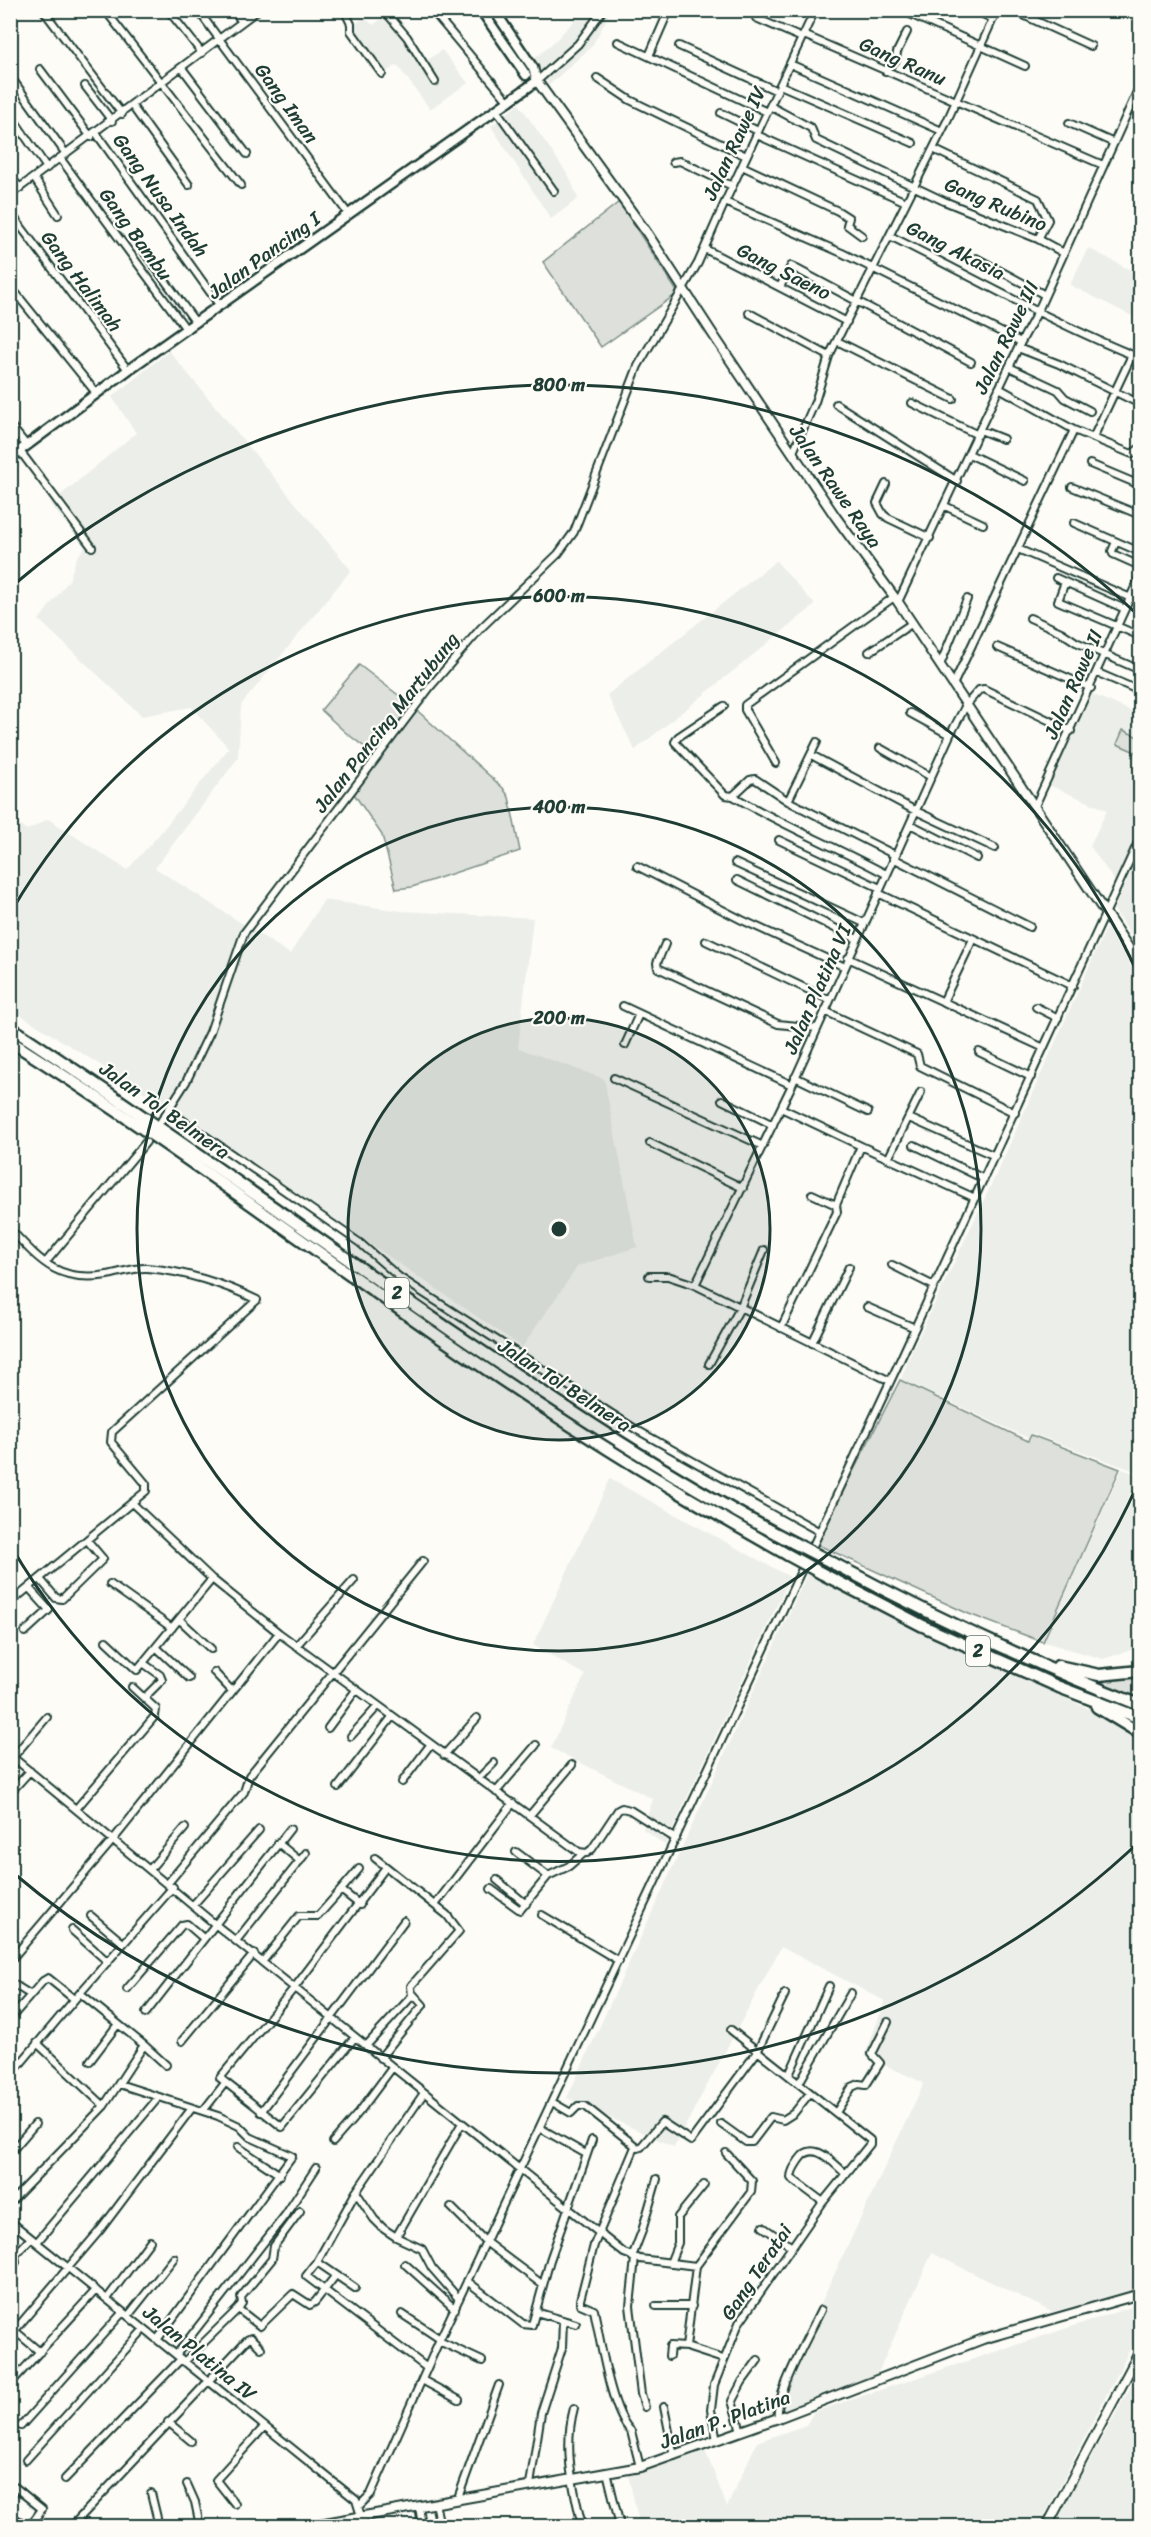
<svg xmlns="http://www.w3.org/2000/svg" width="1151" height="2537" font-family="Sriracha,sans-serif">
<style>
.built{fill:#eceee9}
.green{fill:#dde0db;stroke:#7e8e88;stroke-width:1.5}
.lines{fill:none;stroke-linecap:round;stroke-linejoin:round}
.minor-casing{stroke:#1f3d34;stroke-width:10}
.tertiary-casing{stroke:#1f3d34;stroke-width:12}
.secondary-casing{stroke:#1f3d34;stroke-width:13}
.motorway-casing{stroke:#1f3d34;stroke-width:15}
.minor{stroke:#fdfcf7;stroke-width:6}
.tertiary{stroke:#fdfcf7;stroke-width:8}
.secondary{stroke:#fdfcf7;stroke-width:8}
.motorway{stroke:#fdfcf7;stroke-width:10}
.motorway-bridge-casing{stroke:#1f3d34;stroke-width:15;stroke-linecap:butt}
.motorway-bridge{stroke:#fdfcf7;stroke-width:10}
.ring{fill:none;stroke:#1f3d34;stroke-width:3}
.labels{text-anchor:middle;stroke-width:4.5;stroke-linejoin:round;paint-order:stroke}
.shield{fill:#fdfcf7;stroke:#62766e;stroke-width:1.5}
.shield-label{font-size:18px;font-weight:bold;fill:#1f3d34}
.street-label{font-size:20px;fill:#1f3d34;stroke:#fdfcf7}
.centre{fill:#1f3d34;stroke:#fdfcf7;stroke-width:3}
.ring-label{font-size:18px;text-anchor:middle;font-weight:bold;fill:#1f3d34;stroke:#fdfcf7;stroke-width:4.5;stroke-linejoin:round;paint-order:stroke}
</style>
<rect width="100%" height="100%" fill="#fdfcf7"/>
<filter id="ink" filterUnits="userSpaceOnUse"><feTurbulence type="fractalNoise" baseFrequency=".0167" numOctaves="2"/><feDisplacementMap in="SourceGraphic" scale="12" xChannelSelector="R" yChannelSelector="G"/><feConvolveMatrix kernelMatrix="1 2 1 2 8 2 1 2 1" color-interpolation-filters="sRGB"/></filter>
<g filter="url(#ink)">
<path class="built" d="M 583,11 L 611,11 L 592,46 L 549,85 L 533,60 L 557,39 Z
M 390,13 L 425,62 L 442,50 L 468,83 L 430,109 L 397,65 L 383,74 L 351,28 L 364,17 L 373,25 Z
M 519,104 L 570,178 L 578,199 L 551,219 L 491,126 Z
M 1088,248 L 1140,275 L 1140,320 L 1070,285 Z
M 169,351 L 351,570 L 241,705 L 238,758 L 155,868 L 290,954 L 324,900 L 401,911 L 533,918 L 518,1048 L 604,1079 L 637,1247 L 578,1266 L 522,1347 L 185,1118 L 11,1009 L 10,821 L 28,830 L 48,819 L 127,870 L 157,837 L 229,748 L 191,707 L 142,716 L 39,620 L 69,580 L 76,559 L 85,547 L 50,504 L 136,433 L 112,397 Z
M 776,561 L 815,605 L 635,750 L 607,695 Z
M 1092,694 L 1140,715 L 1140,830 L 1116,883 L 1090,846 L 1107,810 L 1049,785 Z
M 1140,852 L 1140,950 L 1114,909 Z
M 1109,922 L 1140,978 L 1140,1473 L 1031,1433 L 1028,1438 L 901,1379 L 912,1351 L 1000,1166 Z
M 1122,1469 L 1140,1475 L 1140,1647 L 1103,1659 L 1044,1642 Z
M 610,1479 L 790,1577 L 665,1845 L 643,1829 L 653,1799 L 551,1748 L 585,1675 L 533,1645 Z
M 808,1572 L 921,1633 L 1116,1721 L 1140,1736 L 1140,2242 L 1131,2264 L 1132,2290 L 1052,2312 L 932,2253 L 877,2375 L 768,2416 L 924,2083 L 865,2056 L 885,2001 L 781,1947 L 674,2147 L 567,2098 Z
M 1140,2304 L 1140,2330 L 1039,2526 L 640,2526 L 628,2475 L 705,2450 L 727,2507 L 757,2442 L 806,2425 L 814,2412 Z
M 1140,2370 L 1140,2526 L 1053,2526 L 1066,2503 Z"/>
<path class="green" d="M 619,202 L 678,293 L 601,347 L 543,262 Z
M 359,665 L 410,704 L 503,788 L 509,797 L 520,851 L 412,887 L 396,889 L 382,835 L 350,788 L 375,755 L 345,732 L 321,710 Z
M 1123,730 L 1140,738 L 1140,754 L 1117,744 Z
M 900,1380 L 1028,1441 L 1031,1435 L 1120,1469 L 1043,1642 L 969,1614 L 816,1544 Z
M 1140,1674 L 1140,1699 L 1089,1679 L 1123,1678 Z"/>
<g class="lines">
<g class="minor-casing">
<path id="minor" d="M 43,10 L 122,114
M 105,10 L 241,185
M 168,10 L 202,53
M 208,10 L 203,17 L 349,215
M 233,10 L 242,22
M 344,10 L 351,24 L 351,31 L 382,74
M 384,10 L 407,37 L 435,82
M 432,10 L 509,102
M 901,10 L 1025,66
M 975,10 L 993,19
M 1012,10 L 1091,46
M 446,14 L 451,10
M 756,18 L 802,38
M 804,35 L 1103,165
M 618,42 L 767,112
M 679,46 L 777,91
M 649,56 L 669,10
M 790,64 L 942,131
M 182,68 L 247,154
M 40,69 L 91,137
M 885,71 L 896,60 L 897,52 L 907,32
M 10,76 L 66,154
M 597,78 L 630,100 L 746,156
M 537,81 L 578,44 L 603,10
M 780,85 L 913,143
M 85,86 L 112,121
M 132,106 L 189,185
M 770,106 L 811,128 L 816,140 L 944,201 L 1038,239 L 1064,253
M 497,111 L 554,191
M 721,113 L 758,131
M 10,114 L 47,168
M 1069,123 L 1114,143
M 96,133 L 220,306
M 757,135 L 906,202
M 933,149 L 1038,199 L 1048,220 L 1038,239
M 60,158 L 186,329
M 673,162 L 680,161 L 732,186
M 742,166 L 838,211 L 849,218 L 847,225 L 862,236
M 10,176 L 20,188
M 34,178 L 58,215
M 10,195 L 258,10
M 725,202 L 842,253 L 1021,342
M 10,212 L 128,370
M 890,236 C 973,277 1054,324 1140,358
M 705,249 L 847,322
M 145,253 L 196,323
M 976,258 L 1045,295
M 10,286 L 97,394
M 780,287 L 791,266 L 971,362
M 749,313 L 829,356
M 837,341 L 953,399
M 1018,348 L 1059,364 L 1140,404
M 1009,367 L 1058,390 L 1065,398 L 1090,411
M 999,388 L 1074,430 L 1132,454 L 1140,448
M 912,403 L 978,435
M 836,404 L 957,481
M 10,425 L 27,446
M 980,430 L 1003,439
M 1093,438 L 1132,355
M 20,451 L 92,547
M 793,452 L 815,402 L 829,356 L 947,121 L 997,10
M 969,454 L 1025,481
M 1090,464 L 1140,485
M 886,484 L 877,503 L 883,514 L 888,518 L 930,538
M 1072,487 L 1140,515
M 945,506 L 983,524
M 1074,523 L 1140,552
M 1116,542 L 1112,551 L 1113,554 L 1140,566
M 1018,549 L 1140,602
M 1056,578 L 1125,609
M 1065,582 L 1058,601 L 1140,636
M 898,602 L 1021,342 L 1037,313 L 1140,85
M 1030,618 L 1061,632 L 1076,642 L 1140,670
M 997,647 L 1091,688
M 869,652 L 911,624
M 940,665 L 967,599
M 1098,673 L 1140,691
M 953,685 L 1074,430
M 724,706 L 678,737 L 675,742 L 725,795 L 733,796 L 750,780 L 755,779 L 788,801 L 895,855
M 910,713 L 950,735
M 880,748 L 931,777
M 815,757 L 916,811 L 995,848
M 776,763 L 745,710 L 745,705 L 894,597
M 733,796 C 782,825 836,847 886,874
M 788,801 L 817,742
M 1035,806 L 1140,576
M 910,824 L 977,858
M 779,840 L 880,888
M 893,858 L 1030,927
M 735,863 L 864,923
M 637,866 L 742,920 L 845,967
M 737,880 L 857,939
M 878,893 L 1073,986
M 706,941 L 830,1000
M 665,944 L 657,963 L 658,968 L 778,1024 L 817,1028
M 848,958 L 1044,1048
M 943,1002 L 973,939
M 623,1006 L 792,1085
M 1036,1007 L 1058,1018
M 825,1011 L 917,1054 L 920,1066 L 1015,1113
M 625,1045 L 639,1014
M 979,1052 L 1031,1077
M 795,1077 L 868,1112
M 614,1078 L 763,1146
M 722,1100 L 773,1125
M 781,1108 L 861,1146 L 836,1205
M 168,1110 L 360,1243 L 399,1277 L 425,1294 L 637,1430 L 820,1532
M 909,1118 L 995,1156
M 161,1121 L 186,1082 L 210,1032 L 244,933 L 431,686 L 481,628 L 558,554 L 574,532 L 638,366 L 698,263 L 725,202 L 815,10
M 650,1143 L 743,1188
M 914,1145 L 984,1179
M 861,1146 L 975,1198
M 889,1157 L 921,1092
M 10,1229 C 41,1262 59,1283 107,1275 C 119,1273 135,1267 147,1268 C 183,1271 225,1284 257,1300 L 112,1432 L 111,1442 L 146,1484 L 146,1491 L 10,1603
M 46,1262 L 146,1142
M 892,1265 L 934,1286
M 649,1276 L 668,1276 L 695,1285 L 890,1381
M 695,1285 L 792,1085 L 950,735 L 966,705 L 979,690 L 984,689 L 1071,731
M 867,1307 L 915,1328
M 781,1328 L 837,1212 L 836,1205 L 812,1194
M 812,1343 L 849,1267
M 709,1364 L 740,1308 L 764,1250
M 132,1503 L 212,1579 L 279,1633 L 579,1852 L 587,1853 L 592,1849 L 618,1810 L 622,1808 L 630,1810 L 676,1839
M 40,1579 L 56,1598 L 62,1599 L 103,1559 L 87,1540
M 110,1584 L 172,1628
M 179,1619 L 211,1649
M 25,1632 L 49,1610 L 29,1588
M 106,1641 L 137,1670 L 212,1579
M 296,1646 L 354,1580
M 156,1647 L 189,1678
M 143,1663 L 160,1675 L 162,1680 L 144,1698
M 214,1672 L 232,1691
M 47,1717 L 13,1757 L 15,1759 L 216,1925 L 624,2253 L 640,2259 L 696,2266
M 328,1728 L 356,1690
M 351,1736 L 378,1706
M 444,1755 L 477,1718
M 478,1779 L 494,1763
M 402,1782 L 430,1745
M 338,1787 L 392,1717
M 496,1792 L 536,1745
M 10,1793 L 30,1771
M 76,1809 L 155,1716 L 156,1709 L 132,1687
M 530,1815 L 572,1765
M 278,1843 L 300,1861
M 516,1852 L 548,1876
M 150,1869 L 185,1828
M 359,1869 L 341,1890 L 360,1905
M 497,1880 L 526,1904
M 168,1883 L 244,1792 L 249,1776 L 423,1561
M 491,1889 L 520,1910 L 548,1876 L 569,1866 L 584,1853
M 194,1904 L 259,1830
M 435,1905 L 513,1803
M 542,1915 L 619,1961
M 91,1916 L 123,1943
M 72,1930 L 108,1962
M 236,1941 L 306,1853
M 10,1961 L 113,1840 L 279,1633
M 263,1961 L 299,1916 L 318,1916 L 341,1890
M 10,1982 L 31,1995
M 127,1989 L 182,1925 L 187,1924 L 203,1938
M 146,2013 L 290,1829
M 10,2019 L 43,1981 L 48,1978 L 74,1999
M 355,2037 L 282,2127 L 220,2078 L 295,1987 L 386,1867
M 182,2041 L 254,1954
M 37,2043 L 104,2106
M 144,2045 L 166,2065
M 366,2046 L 412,1996 L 411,1986 L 459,1931 L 447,1915 L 375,1858
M 380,2058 L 423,2005 L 413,1994
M 90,2061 L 118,2024
M 789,2075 L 829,1986
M 10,2076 L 80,1993 L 173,1887
M 799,2083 L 851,1993
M 119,2084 L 218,2116 L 239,2126 L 250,2137 L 292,2156 L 157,2340
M 424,2093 L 356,2192 L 317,2262 L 306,2276 L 427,2368
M 552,2102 L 571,2113 L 578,2106 L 585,2106 L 638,2148 L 641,2147 L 662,2122 L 691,2141 L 757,2052 L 785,1994
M 203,2111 L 225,2083
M 837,2111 L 852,2087 L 859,2084 L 866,2085 L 880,2063 L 872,2054 L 888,2022
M 261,2112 L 404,1921
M 721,2124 L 746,2142 L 752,2142 L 771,2117 L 783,2120 L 794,2113 L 810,2093
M 540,2128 L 586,2154
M 333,2142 L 360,2111 L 392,2068
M 238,2147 L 280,2175
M 635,2147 L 594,2245 L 580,2300 L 580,2304 L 594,2310 C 600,2338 611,2413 631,2431 L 640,2467
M 10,2153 L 35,2124
M 356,2192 L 374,2219 L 384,2229 L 396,2237 L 422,2249 L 432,2268 L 459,2299
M 823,2202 L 791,2178 C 791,2171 795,2166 799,2160 C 813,2138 833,2163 846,2174
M 10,2203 L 104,2106 L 144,2045 L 80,1993
M 451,2207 L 487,2243 L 543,2285
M 10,2221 L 356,2500 L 364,2526
M 763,2227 L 792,2247
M 396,2237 L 462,2123
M 37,2242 L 158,2098
M 632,2257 L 642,2231 L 657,2179
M 635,2258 L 630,2306 L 641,2394 L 645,2407
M 317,2262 L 355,2288
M 670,2263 L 678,2243 L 678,2217 L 704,2185
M 405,2264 L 455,2309
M 10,2271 L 16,2262 L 15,2255 L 31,2238
M 467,2281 L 523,2324 L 532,2325 L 550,2260 L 592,2140
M 107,2299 L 150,2241
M 656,2306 L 692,2306
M 238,2309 L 260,2326 L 293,2294 L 310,2305 L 315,2302 L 336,2275
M 536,2312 L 576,2324
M 402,2314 L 440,2339
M 128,2316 L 174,2258
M 15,2331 L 40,2352
M 10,2336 L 101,2229 L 192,2108
M 439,2341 L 482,2361
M 686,2347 L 696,2266 L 751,2192 L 752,2181 L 726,2153
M 176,2355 L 286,2214 L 316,2168
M 669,2356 L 670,2346 L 686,2347 L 723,2359
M 184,2362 L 238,2309 L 242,2303 L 241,2297 L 272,2259 L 274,2246 L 300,2211
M 422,2380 L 459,2400
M 10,2384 L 96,2290
M 664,2407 L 674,2456
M 574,2408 C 563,2448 573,2487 582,2526
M 778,2418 C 774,2397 810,2333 821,2310
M 168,2422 L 191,2441
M 21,2426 L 123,2312
M 741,2431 L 732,2401 L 742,2382 L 758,2360
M 717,2440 L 711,2410 L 714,2385 L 739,2323 L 823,2202 L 870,2144 L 870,2140 L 731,2030
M 26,2460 L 144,2329
M 607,2472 L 620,2526
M 65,2479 L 181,2359
M 10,2483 L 42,2509 L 30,2526
M 187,2484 L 195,2502 L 200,2526
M 530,2485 L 541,2413 L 562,2348 L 563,2320
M 151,2493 L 159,2526
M 458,2498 L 499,2385
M 435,2503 L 440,2526
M 235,2504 L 216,2480 L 264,2427
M 359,2506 L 371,2494 L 440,2339 L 897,1367 L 1140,838
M 419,2506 L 422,2526
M 16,2519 L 28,2526
M 72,2526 L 247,2340 L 251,2338 L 261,2348"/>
</g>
<g class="tertiary-casing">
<path id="tertiary" d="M 533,68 L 537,81 L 647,233 L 716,339 L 835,516 L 898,602 L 1140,965
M 308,2526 L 640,2467 L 778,2418 L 983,2339 L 1140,2294
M 1047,2526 L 1140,2351"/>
</g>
<g class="secondary-casing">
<path id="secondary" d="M 481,10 L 526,75
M 494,10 L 533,68
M 10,458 L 128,370 L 537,81"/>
</g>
<g class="motorway-casing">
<path id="motorway" d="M 10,1027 C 160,1125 305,1231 453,1332 C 564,1407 675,1481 794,1543
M 10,1041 C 203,1163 383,1304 575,1428 C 644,1473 716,1514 788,1555
M 829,1561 C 930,1615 1034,1664 1140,1705
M 821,1573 L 923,1626 L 1059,1687 L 1140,1718
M 1058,1666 L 1099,1675 L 1140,1671
M 1097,1707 L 1140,1733"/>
</g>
<use href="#minor" class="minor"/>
<use href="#tertiary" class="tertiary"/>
<use href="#secondary" class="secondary"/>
<use href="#motorway" class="motorway"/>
<g class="motorway-bridge-casing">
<path id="motorway-bridge" d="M 794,1543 L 829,1561
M 788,1555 L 821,1573"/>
</g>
<use href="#motorway-bridge" class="motorway-bridge"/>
</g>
</g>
<circle cx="559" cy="1229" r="211" fill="#1f3d34" fill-opacity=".12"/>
<g class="ring">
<circle cx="559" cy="1229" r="211"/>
<circle cx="559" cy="1229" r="422"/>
<path d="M1139 1481A633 633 0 0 1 11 1546M11 912A633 633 0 0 1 1139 977"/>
<path d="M1140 1841A844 844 0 0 1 11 1871M11 587A844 844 0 0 1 1140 617"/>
</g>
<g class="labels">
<g class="shield">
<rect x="385" y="1278" width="24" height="30" rx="4.5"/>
<rect x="966" y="1636" width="24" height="30" rx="4.5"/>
</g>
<g class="shield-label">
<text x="397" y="1299">2</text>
<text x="978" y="1657">2</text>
</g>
<g class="street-label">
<text transform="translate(903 61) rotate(24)" y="7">Gang Ranu</text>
<text transform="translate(287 103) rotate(54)" y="7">Gang Iman</text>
<text transform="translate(734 143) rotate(-65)" y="7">Jalan Rawe IV</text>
<text transform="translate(161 195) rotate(54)" y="7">Gang Nusa Indah</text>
<text transform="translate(996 204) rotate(23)" y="7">Gang Rubino</text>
<text transform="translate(136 234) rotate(54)" y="7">Gang Bambu</text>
<text transform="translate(956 250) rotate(27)" y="7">Gang Akasia</text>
<text transform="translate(264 255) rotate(-36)" y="7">Jalan Pancing I</text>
<text transform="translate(784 271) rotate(27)" y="7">Gang Saeno</text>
<text transform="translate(82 281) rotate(53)" y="7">Gang Halimah</text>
<text transform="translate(1006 337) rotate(-64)" y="7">Jalan Rawe III</text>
<text transform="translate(836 486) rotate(55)" y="7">Jalan Rawe Raya</text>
<text transform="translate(1073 684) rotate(-66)" y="7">Jalan Rawe II</text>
<text transform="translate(386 722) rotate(-52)" y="7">Jalan Pancing Martubung</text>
<text transform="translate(817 989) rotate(-66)" y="7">Jalan Platina VI</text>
<text transform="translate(165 1110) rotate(35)" y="7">Jalan Tol Belmera</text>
<text transform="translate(565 1385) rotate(33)" y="7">Jalan Tol Belmera</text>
<text transform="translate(756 2272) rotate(-56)" y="7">Gang Teratai</text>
<text transform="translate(200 2353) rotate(39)" y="7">Jalan Platina IV</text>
<text transform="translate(725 2419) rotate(-20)" y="7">Jalan P. Platina</text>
</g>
</g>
<circle cx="559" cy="1229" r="9" class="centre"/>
<g class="ring-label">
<text x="559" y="391">800 m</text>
<text x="559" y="602">600 m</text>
<text x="559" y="813">400 m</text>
<text x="559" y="1024">200 m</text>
</g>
<rect width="1151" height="2537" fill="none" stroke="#fdfcf7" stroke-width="36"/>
<rect x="18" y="18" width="1115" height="2501" fill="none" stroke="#1f3d34" stroke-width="2" filter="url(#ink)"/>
</svg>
